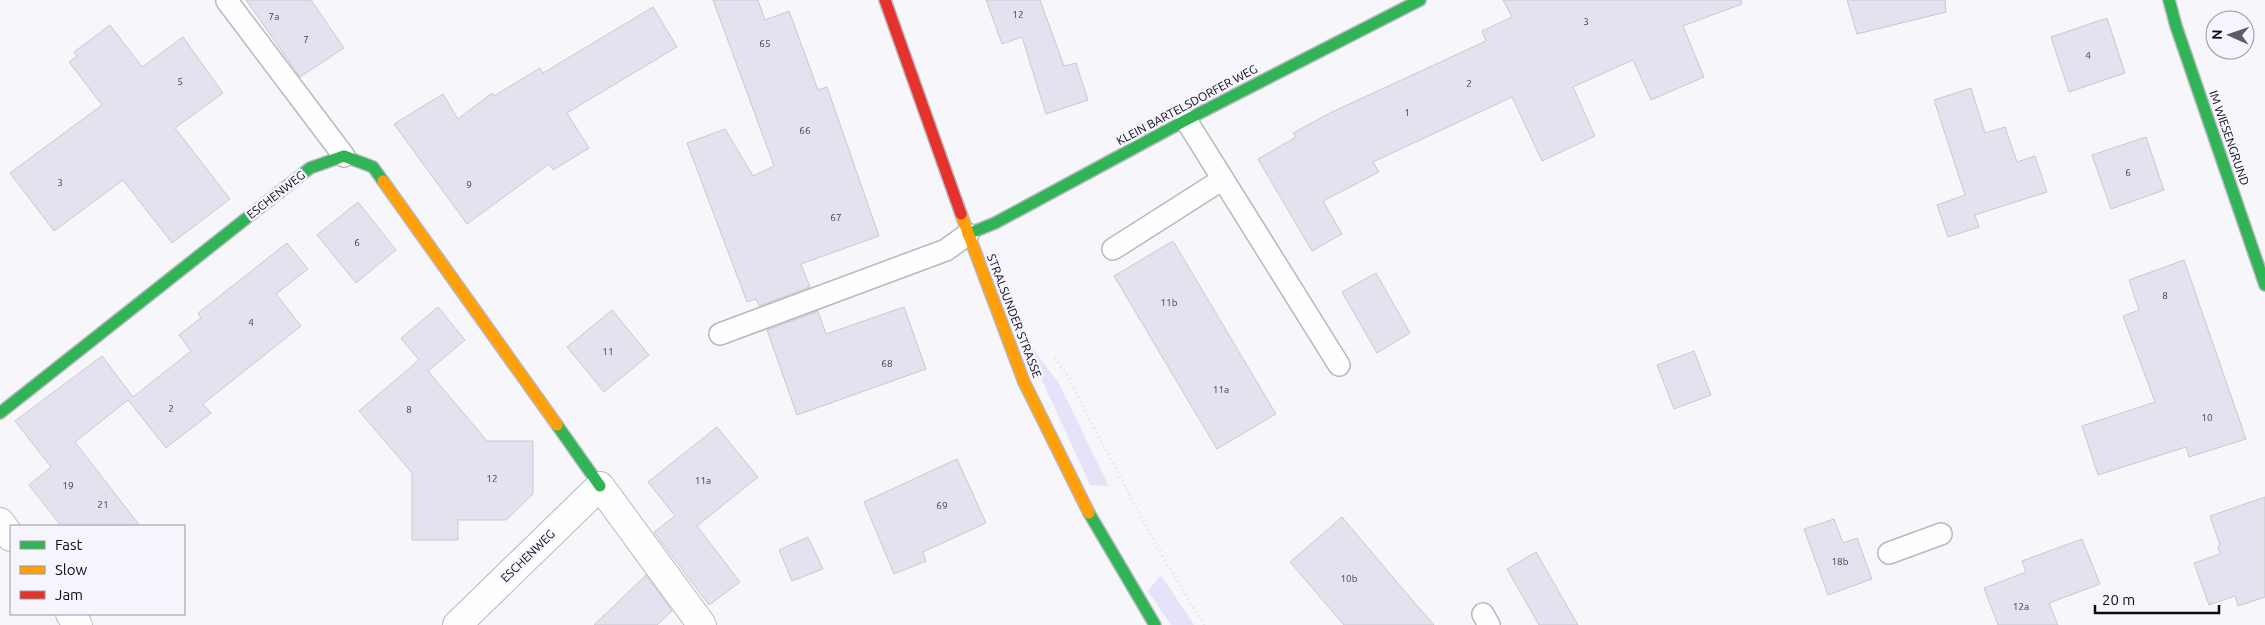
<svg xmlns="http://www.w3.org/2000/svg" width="2265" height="625" font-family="Ubuntu,sans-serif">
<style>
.green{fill:#e4e3f9}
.building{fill:#e3e2ee;stroke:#c9c9d1}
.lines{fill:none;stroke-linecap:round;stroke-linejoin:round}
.lane-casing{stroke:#b8b8c0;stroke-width:24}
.street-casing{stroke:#b8b8c0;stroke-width:30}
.fast-casing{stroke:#b8b8c0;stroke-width:14}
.slow-casing{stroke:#b8b8c0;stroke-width:14}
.jam-casing{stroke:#b8b8c0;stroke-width:14}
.path{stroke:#e1e1e2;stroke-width:3;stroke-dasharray:1 4;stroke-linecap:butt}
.lane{stroke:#fefefe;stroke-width:21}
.street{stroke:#fefefe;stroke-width:28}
.fast{stroke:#30b455;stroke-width:11}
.slow{stroke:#ff9f0a;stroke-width:11}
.jam{stroke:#e5322d;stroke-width:11}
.labels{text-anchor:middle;stroke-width:5;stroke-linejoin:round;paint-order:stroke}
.number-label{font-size:10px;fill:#42404c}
.street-label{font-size:12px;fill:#0c0a16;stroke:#f6f5fd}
</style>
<rect width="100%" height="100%" fill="#f7f7fb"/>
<path class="green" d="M 1020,332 L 1058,382 L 1109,486 L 1090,485 Z
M 1161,575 L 1194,625 L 1171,625 L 1148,591 Z"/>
<path class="building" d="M 246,0 L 311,0 L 344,48 L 300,77 Z
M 713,0 L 758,0 L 765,20 L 789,11 L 818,90 L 827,87 L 879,236 L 801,264 L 810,287 L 759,306 L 756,299 L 747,302 L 687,143 L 725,129 L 753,176 L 774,166 Z
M 986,0 L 1040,0 L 1064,66 L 1076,63 L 1088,100 L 1046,114 L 1022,37 L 1002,44 Z
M 1503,0 L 1741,0 L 1742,4 L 1683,26 L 1704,77 L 1651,100 L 1633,60 L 1573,87 L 1595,136 L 1542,161 L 1512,97 L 1373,162 L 1379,172 L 1323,201 L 1342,234 L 1312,251 L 1258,159 L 1296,137 L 1293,133 L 1332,112 L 1486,41 L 1482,31 L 1512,17 Z
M 1847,0 L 1945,0 L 1946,12 L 1857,34 Z
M 653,7 L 677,47 L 567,113 L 589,148 L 553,170 L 549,164 L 467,224 L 394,124 L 443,94 L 458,119 L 492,93 L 494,96 L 540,68 L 543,73 Z
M 2107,18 L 2125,73 L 2069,92 L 2051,37 Z
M 110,25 L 142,67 L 183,37 L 223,93 L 175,128 L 230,199 L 172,243 L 123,180 L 54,231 L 10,173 L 102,105 L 69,62 L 77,56 L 74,52 Z
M 1971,88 L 1985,133 L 2005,127 L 2017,162 L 2035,156 L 2047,192 L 1975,215 L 1979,227 L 1948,237 L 1937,205 L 1965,195 L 1934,100 Z
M 2146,137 L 2164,190 L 2111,209 L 2092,155 Z
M 358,202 L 396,250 L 356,283 L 317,235 Z
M 1173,241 L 1276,414 L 1217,449 L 1114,276 Z
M 287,243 L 308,269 L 276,294 L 301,326 L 203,404 L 211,413 L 166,448 L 128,400 L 75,442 L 140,526 L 61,526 L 29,485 L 51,467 L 15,421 L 102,356 L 133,397 L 191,351 L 179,335 L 201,318 L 198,313 Z
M 2184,260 L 2246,439 L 2189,457 L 2186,447 L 2098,475 L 2082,426 L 2155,402 L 2123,316 L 2139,310 L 2129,280 Z
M 1376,273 L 1410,333 L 1377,353 L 1342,292 Z
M 438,307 L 465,340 L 428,371 L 487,441 L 533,441 L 533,494 L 506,520 L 458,520 L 458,540 L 412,540 L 412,473 L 359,411 L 419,360 L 401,338 Z
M 904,307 L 926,369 L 797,415 L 767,330 L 818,311 L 826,334 Z
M 612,310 L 649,355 L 604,392 L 567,347 Z
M 1694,351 L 1711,395 L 1674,409 L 1657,365 Z
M 717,427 L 758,477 L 697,526 L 740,582 L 709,605 L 654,532 L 675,516 L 648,482 Z
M 957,459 L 986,523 L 923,552 L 926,561 L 894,574 L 864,502 Z
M 2265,497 L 2265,597 L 2238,606 L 2235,596 L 2209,605 L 2194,563 L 2220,554 L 2218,546 L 2220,545 L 2210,516 Z
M 1342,517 L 1407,594 L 1434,625 L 1344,625 L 1290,562 Z
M 1834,519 L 1843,543 L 1857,538 L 1872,579 L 1828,595 L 1804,529 Z
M 808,537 L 823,569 L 792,581 L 779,550 Z
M 2082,539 L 2100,584 L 2049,603 L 2058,625 L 1998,625 L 1984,588 L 2026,572 L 2022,561 Z
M 1536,552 L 1578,625 L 1539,625 L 1507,569 Z
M 646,575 L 672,611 L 657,625 L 594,625 Z"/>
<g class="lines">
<g class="lane-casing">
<path id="lane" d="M 227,1 L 344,156
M 1186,120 L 1339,365
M 1113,249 L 1223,179
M 720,334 L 946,250 L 968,234
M 1889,553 L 1941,534
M 1483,614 L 1489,625"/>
</g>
<g class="street-casing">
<path id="street" d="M 0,522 L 11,537
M 70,614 L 78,625
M 457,625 L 600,486 L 702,625"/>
</g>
<g class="fast-casing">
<path id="fast" d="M 2169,0 L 2176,26 L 2265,285
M 968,234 L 995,223 L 1186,120 L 1420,0
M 0,413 L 310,168 L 344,156 L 373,167 L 383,181
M 557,425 L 600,486
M 1089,513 L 1155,625"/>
</g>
<g class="slow-casing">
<path id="slow" d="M 383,181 L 557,425
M 961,214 L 1024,382 L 1089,513"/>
</g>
<g class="jam-casing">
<path id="jam" d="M 885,0 L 961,214"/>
</g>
<path class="path" d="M 1055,358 L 1066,374 L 1156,545 L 1204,625"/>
<use href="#lane" class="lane"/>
<use href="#street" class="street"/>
<use href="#fast" class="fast"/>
<use href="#slow" class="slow"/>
<use href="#jam" class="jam"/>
</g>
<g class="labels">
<g class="number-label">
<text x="1018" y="18">12</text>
<text x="274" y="20">7a</text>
<text x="1586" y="25">3</text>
<text x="306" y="43">7</text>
<text x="765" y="47">65</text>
<text x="2088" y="59">4</text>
<text x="180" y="85">5</text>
<text x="1469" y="87">2</text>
<text x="1407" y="116">1</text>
<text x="805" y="134">66</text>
<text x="2128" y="176">6</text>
<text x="60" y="186">3</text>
<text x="469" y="188">9</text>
<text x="836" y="221">67</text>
<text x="357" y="246">6</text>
<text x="2165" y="299">8</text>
<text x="1169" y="306">11b</text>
<text x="251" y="326">4</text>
<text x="608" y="355">11</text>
<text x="887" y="367">68</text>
<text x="1221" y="393">11a</text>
<text x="171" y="412">2</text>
<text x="409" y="413">8</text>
<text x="2207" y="421">10</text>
<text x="492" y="482">12</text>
<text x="703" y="484">11a</text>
<text x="68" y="489">19</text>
<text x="103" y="508">21</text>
<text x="942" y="509">69</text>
<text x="1840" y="565">18b</text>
<text x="1349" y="582">10b</text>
<text x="2021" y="610">12a</text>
</g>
<g class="street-label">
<text transform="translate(1187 105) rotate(-28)" y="4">KLEIN BARTELSDORFER WEG</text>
<text transform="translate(2229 138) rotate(71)" y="4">IM WIESENGRUND</text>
<text transform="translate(276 195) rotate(-38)" y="4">ESCHENWEG</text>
<text transform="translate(1014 316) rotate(69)" y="4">STRALSUNDER STRASSE</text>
<text transform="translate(528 556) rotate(-44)" y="4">ESCHENWEG</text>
</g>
</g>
<rect x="10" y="525" width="175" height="90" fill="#f6f5fd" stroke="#9897a1"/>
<rect x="20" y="541" width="25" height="8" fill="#30b455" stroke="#9897a1"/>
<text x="55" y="550" font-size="15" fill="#0c0a16">Fast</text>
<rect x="20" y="566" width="25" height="8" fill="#ff9f0a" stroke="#9897a1"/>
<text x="55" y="575" font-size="15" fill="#0c0a16">Slow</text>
<rect x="20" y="591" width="25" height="8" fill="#e5322d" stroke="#9897a1"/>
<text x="55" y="600" font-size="15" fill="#0c0a16">Jam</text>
<g transform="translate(2230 35) rotate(272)"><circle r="24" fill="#f6f5fd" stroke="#9897a1"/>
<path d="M0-4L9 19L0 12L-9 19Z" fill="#5e5d66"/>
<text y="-8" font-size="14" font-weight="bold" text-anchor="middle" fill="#0c0a16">N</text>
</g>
<path d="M2095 605v8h124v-8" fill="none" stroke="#0c0a16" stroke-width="2.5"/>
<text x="2102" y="605" font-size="15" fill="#0c0a16" stroke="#f6f5fd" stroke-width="4" paint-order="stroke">20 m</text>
</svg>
